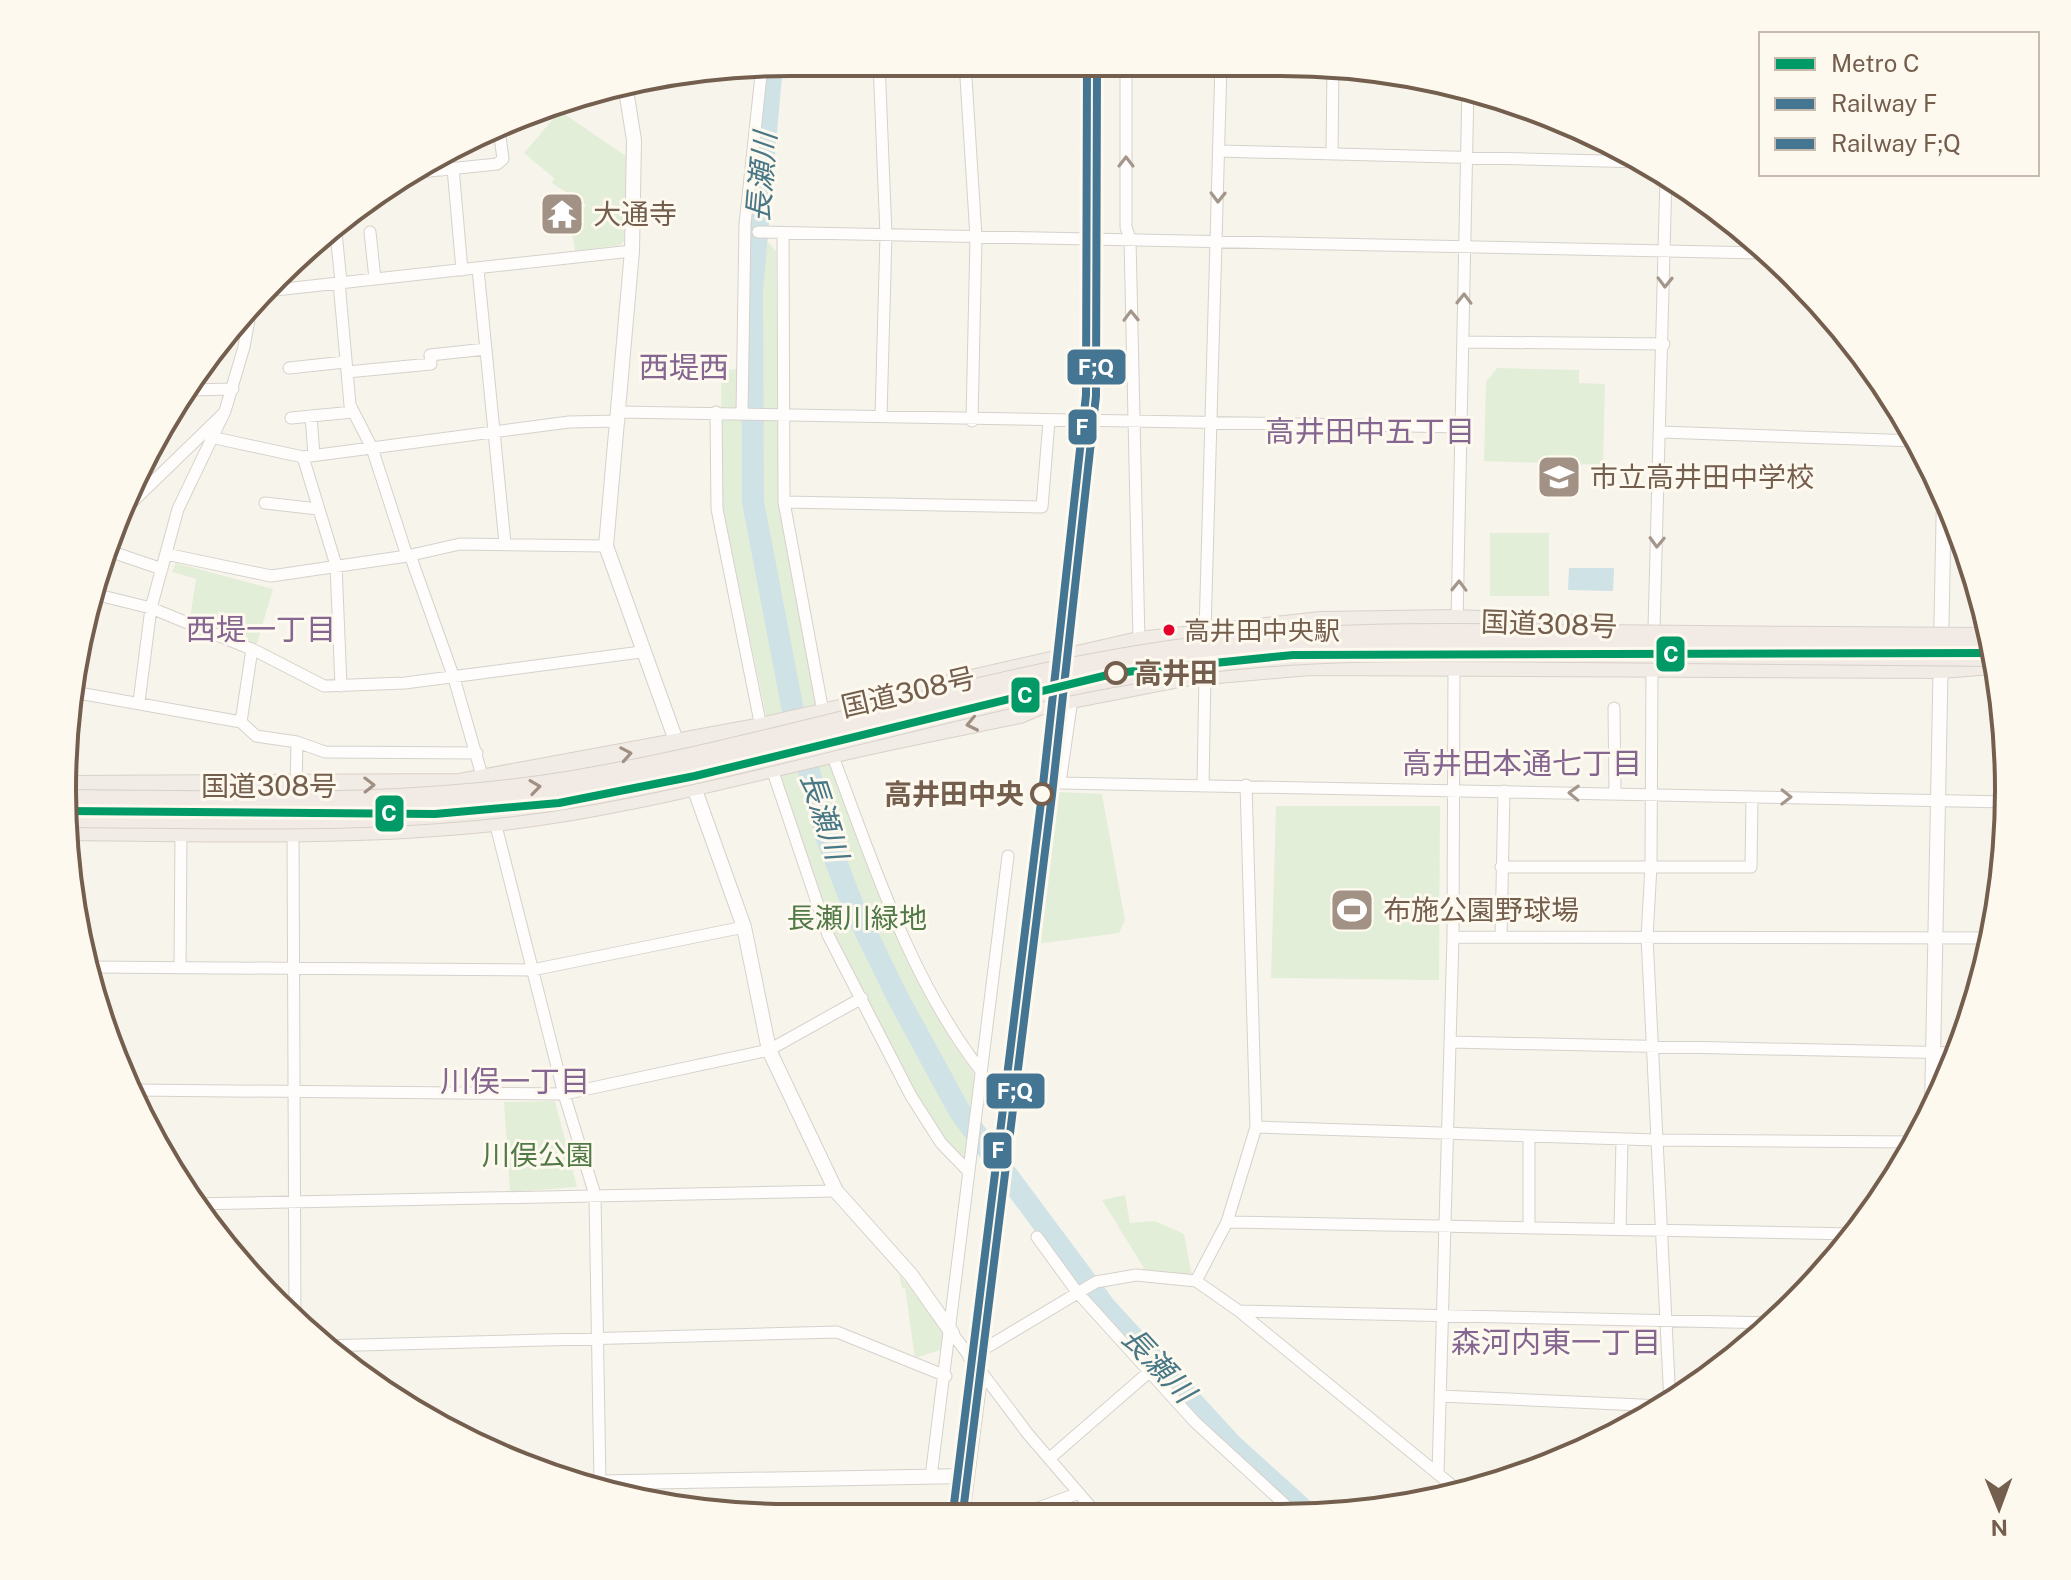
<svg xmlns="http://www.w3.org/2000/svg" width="2071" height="1580" font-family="'Public Sans','Noto Sans JP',sans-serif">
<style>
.green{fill:#e3eed8}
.water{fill:#cfe2e6}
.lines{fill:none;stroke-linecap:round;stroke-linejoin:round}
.river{stroke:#cfe2e6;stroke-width:22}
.minor-casing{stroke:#d6d1cb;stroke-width:13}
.tertiary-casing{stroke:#d6d1cb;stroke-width:16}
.trunk-casing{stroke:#d8d1ca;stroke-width:20}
.minor{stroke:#fefdfc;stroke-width:11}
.tertiary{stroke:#fefdfc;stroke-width:14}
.trunk{stroke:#f2ece6;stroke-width:18}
.motorway-bridge-casing{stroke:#d8d1ca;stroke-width:22;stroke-linecap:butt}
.motorway-bridge{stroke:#f1eae5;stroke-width:20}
.rail-1-casing{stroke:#fef9ef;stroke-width:14}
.rail-2-casing{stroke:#fef9ef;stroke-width:14}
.rail-1{stroke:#447694;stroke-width:8}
.rail-2{stroke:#447694;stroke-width:8}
.metro-1-casing{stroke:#fef9ef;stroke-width:14}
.metro-1{stroke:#019a66;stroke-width:8}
.oneway{stroke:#a4968a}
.oneway2{stroke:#a09083}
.oneway3{stroke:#a08f82}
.bus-dot{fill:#e4002b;stroke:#fef9ef;stroke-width:3}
.stop-dot{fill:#fef9ef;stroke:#745e4d;stroke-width:4}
.labels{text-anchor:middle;stroke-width:6;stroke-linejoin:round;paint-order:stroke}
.bus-label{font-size:26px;fill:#745e4d;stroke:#fef9ef;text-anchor:start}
.poi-label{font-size:28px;fill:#745e4d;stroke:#fef9ef;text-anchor:start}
.street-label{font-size:28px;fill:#745e4d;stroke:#fef9ef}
.stop-label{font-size:28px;font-weight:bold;fill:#745e4d;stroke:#fef9ef;text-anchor:start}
.park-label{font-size:28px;fill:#517946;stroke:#fef9ef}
.water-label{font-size:30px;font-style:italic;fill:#487786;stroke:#fef9ef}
.neighbourhood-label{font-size:30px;fill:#856690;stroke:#fef9ef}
.rim{fill:none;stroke:#745e4d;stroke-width:4}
.line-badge{stroke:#fef9ef;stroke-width:3}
.badge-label{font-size:22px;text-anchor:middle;font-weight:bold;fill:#fff}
</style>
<rect width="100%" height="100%" fill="#f7f4ec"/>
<path class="green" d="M 560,111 L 626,156 L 624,241 L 620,245 L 575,251 L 573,237 L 568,233 L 586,205 L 552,183 L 554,178 L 524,153 Z
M 753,240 L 769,243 L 776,251 L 779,502 L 798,607 L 868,864 L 889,919 L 954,1045 L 975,1075 L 964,1161 L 944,1140 L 900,1065 L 830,932 L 777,768 L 722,505 L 721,370 L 746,369 Z
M 1497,368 L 1579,370 L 1579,383 L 1605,384 L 1603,465 L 1484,461 L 1486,382 Z
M 1490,533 L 1549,533 L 1549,596 L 1490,596 Z
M 176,563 L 273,589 L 256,647 L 190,618 L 196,579 L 172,572 Z
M 1059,792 L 1102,794 L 1125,920 L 1119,933 L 1037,944 Z
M 1276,806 L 1440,806 L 1439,980 L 1271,978 Z
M 555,1101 L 577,1187 L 510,1192 L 504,1102 Z
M 1125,1195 L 1130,1223 L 1155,1221 L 1184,1234 L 1192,1276 L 1147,1273 L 1102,1200 Z
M 899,1274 L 949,1338 L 947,1348 L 915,1358 L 905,1288 L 902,1288 Z"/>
<path class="water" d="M 1569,568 L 1614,568 L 1613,591 L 1568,590 Z"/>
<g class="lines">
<path class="river" d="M 772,64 L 752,291 L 753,502 L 792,706 L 826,836 L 853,906 L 899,1000 L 960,1112 L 1106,1308 L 1232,1445 L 1306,1512"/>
<g class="minor-casing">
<path id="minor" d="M 879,62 L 886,235 L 881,416
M 965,62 L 976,237 L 972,421
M 1126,63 L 1126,227 L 1130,239 L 1139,641
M 1219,151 L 1643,162
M 1332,153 L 1333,64
M 440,154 L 442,170
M 453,168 L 462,270
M 410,173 L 497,164 L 503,159 L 499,129
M 370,232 L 375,279
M 758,232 L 1762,253
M 336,233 L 341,282
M 783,233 L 784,502 L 823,712
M 478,269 L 505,543
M 339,282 L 350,405 L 372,448 L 407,556
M 266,291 L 632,251
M 1463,342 L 1664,344
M 289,368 L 345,362
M 347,372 L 431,364 L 430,355 L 486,349
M 189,390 L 233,389
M 620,412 L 1463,427
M 716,412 L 717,509 L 761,727
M 742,414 L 745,224 L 762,66
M 311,416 L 314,455
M 291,418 L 353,412
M 1661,432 L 1916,441
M 215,438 L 303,457 L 569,422 L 619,421
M 303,457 L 336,565 L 341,686
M 784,502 L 1042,507 L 1049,421
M 265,503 L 318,509
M 123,511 L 223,414
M 109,551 L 162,569
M 166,554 L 271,576 L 407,556 L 460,544 L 606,546
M 410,555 L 454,678 L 483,779
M 94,594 L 151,608 L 256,651 L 324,686 L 405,683 L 641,652
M 1457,622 L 1468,87
M 1654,628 L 1666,176
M 1205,632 L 1221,63
M 1652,667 L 1651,866 L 1647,937 L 1670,1403
M 73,692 L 241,722 L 256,736 L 297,742 L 325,752 L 477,753
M 1072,699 L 1060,783 L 2008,802
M 139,702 L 151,608 L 178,509 L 225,411 L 244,347 L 252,303
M 1614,708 L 1615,794
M 241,722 L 252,649
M 832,754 C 873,862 909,978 981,1071
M 772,769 L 828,935 L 911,1096 L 941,1143 L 968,1171
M 1203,785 L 1205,675
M 296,787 L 297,742
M 495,822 L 564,1094 L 595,1195 L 600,1483
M 293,833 L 295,1321
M 1501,867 L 1751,867 L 1752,797
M 1453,937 L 1993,938
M 1501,937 L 1504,791
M 89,967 L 532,970 L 744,927
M 180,968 L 181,832
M 1450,1042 L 1958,1053
M 133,1090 L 564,1094 L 769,1050 L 862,998
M 1256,1127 L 1656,1140 L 1914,1142
M 1529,1136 L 1529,1228
M 193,1204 L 836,1191
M 1227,1222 L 1854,1234
M 1620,1229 L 1622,1139
M 1037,1237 L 1077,1292 L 1195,1422 L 1293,1512
M 1196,1281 L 1227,1222 L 1256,1127 L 1246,785
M 1239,1311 L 1774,1323
M 952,1333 L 1028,1434 L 1095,1512
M 322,1346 L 837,1332 L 946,1376
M 969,1358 L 1096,1282 L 1136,1275 L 1196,1281 L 1239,1311 L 1460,1492
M 1440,1396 L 1663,1406
M 1050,1458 L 1149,1372
M 1438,1474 L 1453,937 L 1454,663
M 931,1477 L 1008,856
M 964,1512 L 982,1374
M 1027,1512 L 1079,1493"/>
</g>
<g class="tertiary-casing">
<path id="tertiary" d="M 625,84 L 634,140 L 632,251 L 606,546 L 679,749
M 691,779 L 744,927 L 769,1050 L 836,1191 L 911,1275 L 952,1333
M 1932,1109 L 1944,494
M 572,1483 L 967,1476"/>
</g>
<g class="trunk-casing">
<path id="trunk" d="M 67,785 L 459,783 L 761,727 L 1139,641 L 1321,621 L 1457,619 L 1604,626
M 64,831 C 207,832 351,837 493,822 C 608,810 719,780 831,754 C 894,739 957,727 1020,714 L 1041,705 L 1184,677 L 1310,666 L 1941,669 L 1992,665"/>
</g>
<use href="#minor" class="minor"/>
<use href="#tertiary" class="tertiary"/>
<use href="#trunk" class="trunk"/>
<g class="motorway-bridge-casing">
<path id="motorway-bridge" d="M 66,800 C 235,801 405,809 572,781 C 781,746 983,675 1192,648 C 1325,630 1459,634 1592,635 C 1725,637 1859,637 1992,638
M 65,817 C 237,818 412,826 582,796 C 788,760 987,692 1194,664 C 1320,647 1448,651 1575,652 C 1715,654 1855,655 1996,656"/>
</g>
<use href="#motorway-bridge" class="motorway-bridge"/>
<g class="rail-1-casing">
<path id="rail-1" d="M 953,1512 L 1042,794 L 1086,395 L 1087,63"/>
</g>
<g class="rail-2-casing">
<path id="rail-2" d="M 963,1512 L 1052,795 L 1096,396 L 1097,63"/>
</g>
<use href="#rail-1" class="rail-1"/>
<use href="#rail-2" class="rail-2"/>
<g class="metro-1-casing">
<path id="metro-1" d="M 65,811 L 435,814 L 559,803 L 695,776 L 1116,673 L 1293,655 L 1995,653"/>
</g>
<use href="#metro-1" class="metro-1"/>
</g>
<defs><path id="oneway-chevron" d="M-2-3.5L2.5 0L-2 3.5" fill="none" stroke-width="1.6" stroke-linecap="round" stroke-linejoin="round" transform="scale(2)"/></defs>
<g class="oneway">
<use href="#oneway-chevron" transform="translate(1126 162) rotate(-90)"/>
<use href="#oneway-chevron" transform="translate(1218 197) rotate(91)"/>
<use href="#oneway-chevron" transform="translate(1665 282) rotate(91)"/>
<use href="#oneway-chevron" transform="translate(1464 299) rotate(-89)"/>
<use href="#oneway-chevron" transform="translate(1131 316) rotate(-91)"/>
<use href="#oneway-chevron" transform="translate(1657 542) rotate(92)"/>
<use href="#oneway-chevron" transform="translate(1459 586) rotate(-89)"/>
<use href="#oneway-chevron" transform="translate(1574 793) rotate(-178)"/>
<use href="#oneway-chevron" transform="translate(1786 797) rotate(1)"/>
</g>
<g class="oneway2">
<use href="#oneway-chevron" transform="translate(972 724) rotate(168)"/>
<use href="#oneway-chevron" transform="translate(626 754) rotate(-10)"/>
<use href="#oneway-chevron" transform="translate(369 785) rotate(-1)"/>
</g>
<use class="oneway3" href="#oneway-chevron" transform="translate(535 787) rotate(-8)"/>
<defs>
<g id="temple-square" transform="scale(2.3)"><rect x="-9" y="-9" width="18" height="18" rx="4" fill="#a29285" stroke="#fef9ef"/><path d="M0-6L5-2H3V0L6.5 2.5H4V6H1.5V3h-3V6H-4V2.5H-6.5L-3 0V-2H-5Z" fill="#fff"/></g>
<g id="school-square" transform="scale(2.3)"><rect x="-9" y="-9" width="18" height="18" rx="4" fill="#a29285" stroke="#fef9ef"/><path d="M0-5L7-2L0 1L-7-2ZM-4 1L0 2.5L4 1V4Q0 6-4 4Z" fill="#fff"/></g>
<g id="stadium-square" transform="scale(2.3)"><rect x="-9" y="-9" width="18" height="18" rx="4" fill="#a29285" stroke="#fef9ef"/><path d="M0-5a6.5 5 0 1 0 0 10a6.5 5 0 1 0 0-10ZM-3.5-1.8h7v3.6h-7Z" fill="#fff"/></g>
</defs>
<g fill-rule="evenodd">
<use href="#temple-square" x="562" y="214"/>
<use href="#school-square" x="1559" y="477"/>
<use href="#stadium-square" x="1352" y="910"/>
</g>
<circle class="bus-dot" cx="1169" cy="630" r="7"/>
<g class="stop-dot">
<circle cx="1116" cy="673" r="10"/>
<circle cx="1042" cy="794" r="10"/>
</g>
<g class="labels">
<g class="bus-label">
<text x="1184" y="640">高井田中央駅</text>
</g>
<g class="poi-label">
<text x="593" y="224">大通寺</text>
<text x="1590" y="487">市立高井田中学校</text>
<text x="1383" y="920">布施公園野球場</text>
</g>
<g class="street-label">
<text transform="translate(1549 624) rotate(2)" y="10">国道308号</text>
<text transform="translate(908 692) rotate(-13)" y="10">国道308号</text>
<text x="269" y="796">国道308号</text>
</g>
<g class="stop-label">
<text x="1134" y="683">高井田</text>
<text x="1024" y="804" text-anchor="end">高井田中央</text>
</g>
<g class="park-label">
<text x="857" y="928">長瀬川緑地</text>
<text x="538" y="1165">川俣公園</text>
</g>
<g class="water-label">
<text transform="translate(762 177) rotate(-85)" y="10">長瀬川</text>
<text transform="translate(824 816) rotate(72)" y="10">長瀬川</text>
<text transform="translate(1158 1365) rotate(47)" y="10">長瀬川</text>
</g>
<g class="neighbourhood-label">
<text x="684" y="378">西堤西</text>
<text x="1370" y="442">高井田中五丁目</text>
<text x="261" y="640">西堤一丁目</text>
<text x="1522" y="774">高井田本通七丁目</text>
<text x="515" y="1092">川俣一丁目</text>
<text x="1556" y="1353">森河内東一丁目</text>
</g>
</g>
<path d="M0 0H2071V1580H0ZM790 76H1281A714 714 0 0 1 1995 790V790A714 714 0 0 1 1281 1504H790A714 714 0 0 1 76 790V790A714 714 0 0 1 790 76Z" fill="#fef9ef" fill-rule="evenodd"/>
<path class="rim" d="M790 76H1281A714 714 0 0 1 1995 790V790A714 714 0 0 1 1281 1504H790A714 714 0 0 1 76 790V790A714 714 0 0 1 790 76Z"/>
<g class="line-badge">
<rect x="1066" y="348" width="61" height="38" rx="8" fill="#447694"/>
<rect x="1067" y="408" width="31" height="38" rx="8" fill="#447694"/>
<rect x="1655" y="635" width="31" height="38" rx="8" fill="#019a66"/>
<rect x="1010" y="676" width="31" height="38" rx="8" fill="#019a66"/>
<rect x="374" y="794" width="31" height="39" rx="8" fill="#019a66"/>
<rect x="985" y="1072" width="61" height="38" rx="8" fill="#447694"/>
<rect x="982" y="1131" width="31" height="39" rx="8" fill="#447694"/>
</g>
<g class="badge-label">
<text x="1096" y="375">F;Q</text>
<text x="1082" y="435">F</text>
<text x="1671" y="662">C</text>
<text x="1025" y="703">C</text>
<text x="389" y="821">C</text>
<text x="1015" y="1099">F;Q</text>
<text x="998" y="1158">F</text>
</g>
<rect x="1759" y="32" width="280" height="144" fill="#fef9ef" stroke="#c7bbae" stroke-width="2"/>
<rect x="1775" y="58" width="40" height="12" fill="#019a66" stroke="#c7bbae" stroke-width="2"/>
<text x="1831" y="72" font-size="24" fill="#745e4d">Metro C</text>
<rect x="1775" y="98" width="40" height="12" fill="#447694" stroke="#c7bbae" stroke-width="2"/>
<text x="1831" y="112" font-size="24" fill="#745e4d">Railway F</text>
<rect x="1775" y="138" width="40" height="12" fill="#447694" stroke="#c7bbae" stroke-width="2"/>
<text x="1831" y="152" font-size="24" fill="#745e4d">Railway F;Q</text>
<g transform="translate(1999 1508) rotate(179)" stroke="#fef9ef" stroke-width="6" paint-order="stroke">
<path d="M0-6L14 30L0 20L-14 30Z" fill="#745e4d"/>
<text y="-12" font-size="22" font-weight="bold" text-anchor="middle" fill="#745e4d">N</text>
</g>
</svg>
